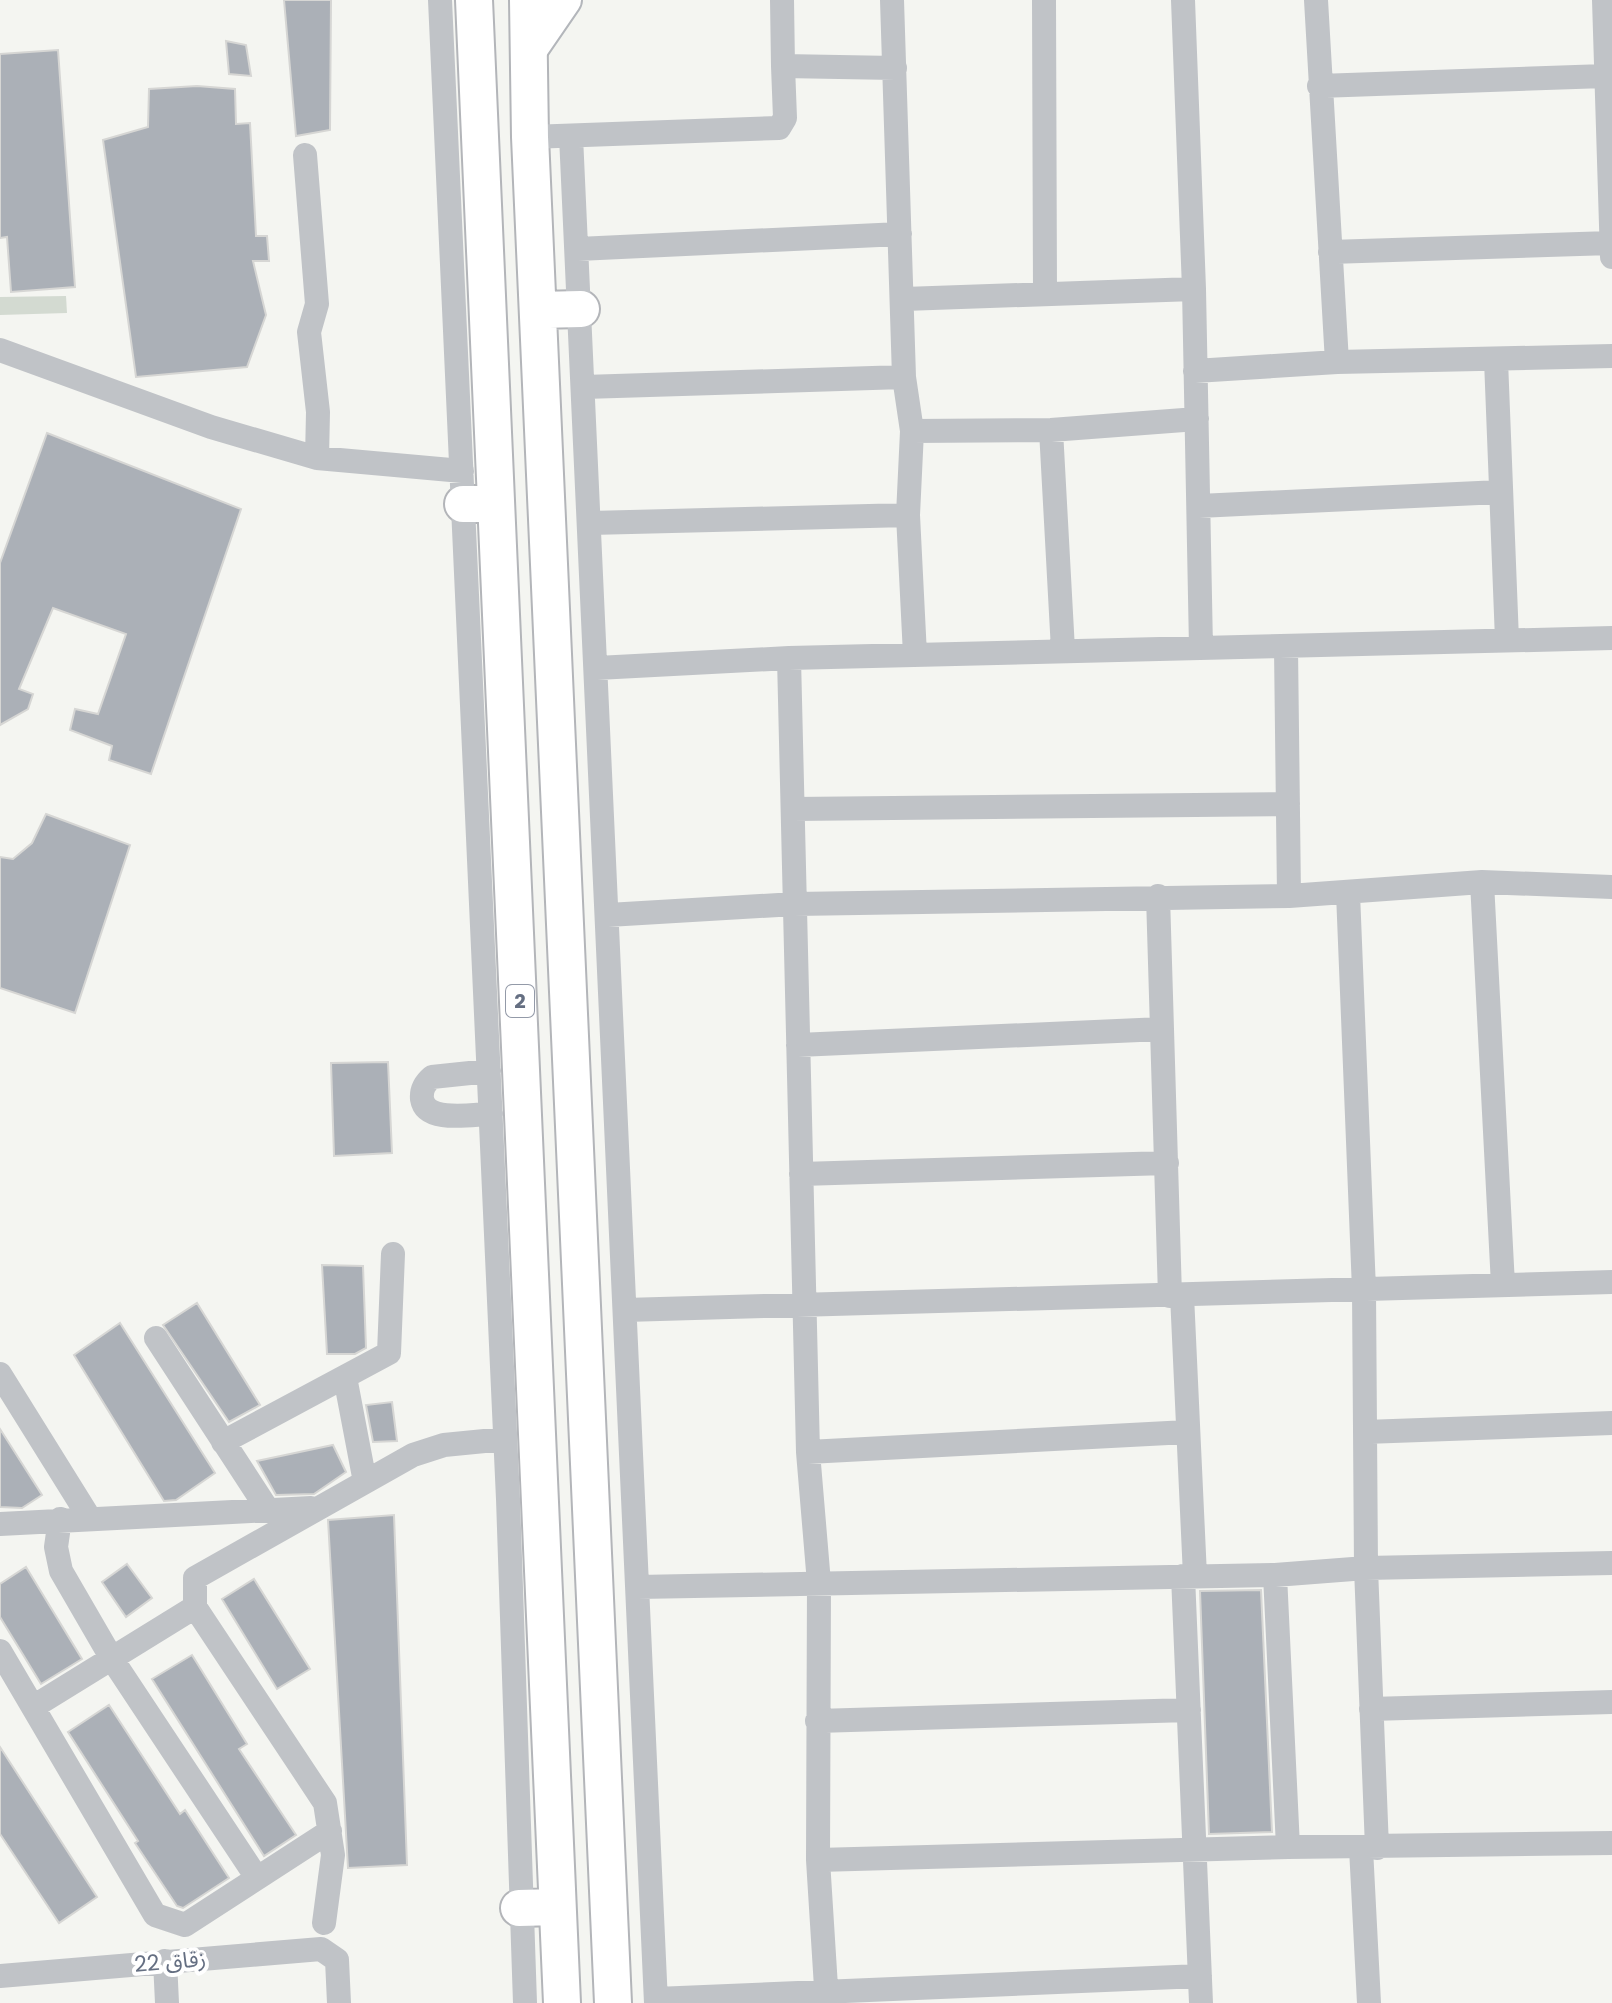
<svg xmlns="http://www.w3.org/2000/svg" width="1612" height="2003" font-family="Poppins,'Noto Sans Arabic',sans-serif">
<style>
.green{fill:#d3dad1}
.building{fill:#abb0b7;stroke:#d6d6d4;stroke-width:2}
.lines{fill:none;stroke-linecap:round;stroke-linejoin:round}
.major-casing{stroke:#b3b6bb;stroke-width:36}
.highway-casing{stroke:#b3b5b9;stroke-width:40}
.minor{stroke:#c0c3c7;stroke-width:24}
.major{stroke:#fff;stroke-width:32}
.highway{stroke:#fff;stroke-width:36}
.labels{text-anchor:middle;stroke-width:8;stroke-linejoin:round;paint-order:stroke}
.shield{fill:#fff;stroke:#939aa8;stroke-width:2}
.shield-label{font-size:20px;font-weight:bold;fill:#656f82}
.street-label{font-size:22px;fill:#656f82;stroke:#fff}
</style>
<rect width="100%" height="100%" fill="#f4f5f1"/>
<path class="green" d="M 66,296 L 67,313 L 0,315 L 0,297 Z"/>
<path class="building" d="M 284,0 L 331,0 L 330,130 L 296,136 Z
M 226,41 L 246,45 L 251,76 L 229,74 Z
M 58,50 L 75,287 L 11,292 L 7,237 L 0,238 L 0,54 Z
M 197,86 L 235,89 L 236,124 L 250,123 L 256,236 L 267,236 L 269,261 L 253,261 L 266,315 L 247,367 L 136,377 L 103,140 L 148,127 L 149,89 Z
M 47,433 L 241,509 L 151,774 L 109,760 L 112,746 L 70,730 L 75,709 L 98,714 L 126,634 L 53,608 L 19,689 L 33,694 L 28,709 L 0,725 L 0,563 Z
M 46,814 L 130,845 L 75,1013 L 0,988 L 0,857 L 13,859 L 32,843 Z
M 388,1062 L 392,1153 L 334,1156 L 331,1063 Z
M 322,1265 L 363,1266 L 366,1348 L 355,1354 L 327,1354 Z
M 197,1303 L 260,1405 L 229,1422 L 163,1325 Z
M 120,1323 L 215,1473 L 176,1500 L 164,1501 L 74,1355 Z
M 392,1402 L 397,1441 L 373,1442 L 366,1405 Z
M 0,1429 L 42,1495 L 22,1508 L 0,1507 Z
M 333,1445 L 346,1472 L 314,1494 L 276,1495 L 257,1461 Z
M 394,1515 L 407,1865 L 348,1868 L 328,1520 Z
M 127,1564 L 152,1598 L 126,1617 L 102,1582 Z
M 26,1567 L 82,1659 L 41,1684 L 0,1617 L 0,1584 Z
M 254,1579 L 310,1669 L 277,1689 L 222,1599 Z
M 1261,1590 L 1272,1832 L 1209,1834 L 1200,1591 Z
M 192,1655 L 247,1744 L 239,1749 L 296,1835 L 264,1856 L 152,1679 Z
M 109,1705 L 180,1814 L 185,1810 L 229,1878 L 183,1908 L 177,1906 L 135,1843 L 138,1841 L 68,1732 Z
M 0,1747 L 97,1897 L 59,1923 L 0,1834 Z"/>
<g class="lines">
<g class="major-casing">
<path id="major" d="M 530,51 L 565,0"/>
</g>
<g class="highway-casing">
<path id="highway" d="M 474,0 L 562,2003
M 528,0 L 530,137 L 613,2003
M 538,310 L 581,309
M 463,504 L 496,504
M 519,1908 L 557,1907"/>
</g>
<path class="minor" d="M 440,0 L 508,1499 L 525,2003
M 782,0 L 783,66
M 892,0 L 904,377 L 912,431 L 908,515 L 915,655
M 1044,0 L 1045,293
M 1183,0 L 1194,289 L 1201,648
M 1316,0 L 1337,362
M 1604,0 L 1612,257
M 1319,86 L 1605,76
M 571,136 L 656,2003
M 530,137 L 779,128 L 785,118 L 783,66 L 895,68
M 305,155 L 317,304 L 309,332 L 318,412 L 317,458
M 578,249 L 900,234
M 1330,252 L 1611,243
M 904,299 L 1194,289
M 0,350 L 211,427 L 317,458 L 462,471
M 1496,360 L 1507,640
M 1195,371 L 1337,362 L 1612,356
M 584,387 L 904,377
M 1051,430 L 1063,650
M 912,431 L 1051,430 L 1197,419
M 1199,506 L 1500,492
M 590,523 L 908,515
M 1286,648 L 1289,896
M 789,658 L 808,1452 L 819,1583 L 818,1860 L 827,2003
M 597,668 L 789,658 L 1612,638
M 793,809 L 1288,804
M 1482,882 L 1503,1285
M 1348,893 L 1364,1290 L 1366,1568 L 1377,1848
M 1158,896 L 1170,1296
M 608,915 L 795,904 L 1289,896 L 1482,882 L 1612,887
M 798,1045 L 1162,1029
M 489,1071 L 432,1077 C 425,1083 421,1089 422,1099 C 426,1124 473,1114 491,1114
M 801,1174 L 1167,1163
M 1182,1295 L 1195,1576
M 625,1310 L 1612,1282
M 156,1338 L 268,1510
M 0,1374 L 89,1517
M 345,1377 L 365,1482
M 1365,1432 L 1612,1423
M 223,1442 L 389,1353 L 393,1254
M 808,1452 L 1187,1432
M 60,1519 L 56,1547 L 61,1571 L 112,1659 L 257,1878
M 0,1524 L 311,1508
M 1275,1575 L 1288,1847
M 1183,1576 L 1201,2003
M 638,1587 L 1275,1575 L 1366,1568 L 1612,1563
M 0,1651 L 155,1915 L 185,1925 L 330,1831
M 33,1707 L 195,1607
M 1371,1709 L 1612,1702
M 817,1721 L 1189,1710
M 1361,1848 L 1369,2003
M 818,1860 L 1288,1847 L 1612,1843
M 324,1923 L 333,1855 L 325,1803 L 195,1607 L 195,1578 L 413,1455 L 444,1445 L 505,1439
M 165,1961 L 167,2003
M 0,1976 L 321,1949 L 337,1960 L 339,2003
M 656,1999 L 1200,1976"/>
<use href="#major" class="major"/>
<use href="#highway" class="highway"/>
</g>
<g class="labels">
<rect class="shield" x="506" y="985" width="28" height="32" rx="6"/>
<g class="shield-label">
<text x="520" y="1008">2</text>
</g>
<g class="street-label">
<text transform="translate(170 1961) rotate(-5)" y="8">زقاق 22</text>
</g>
</g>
</svg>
